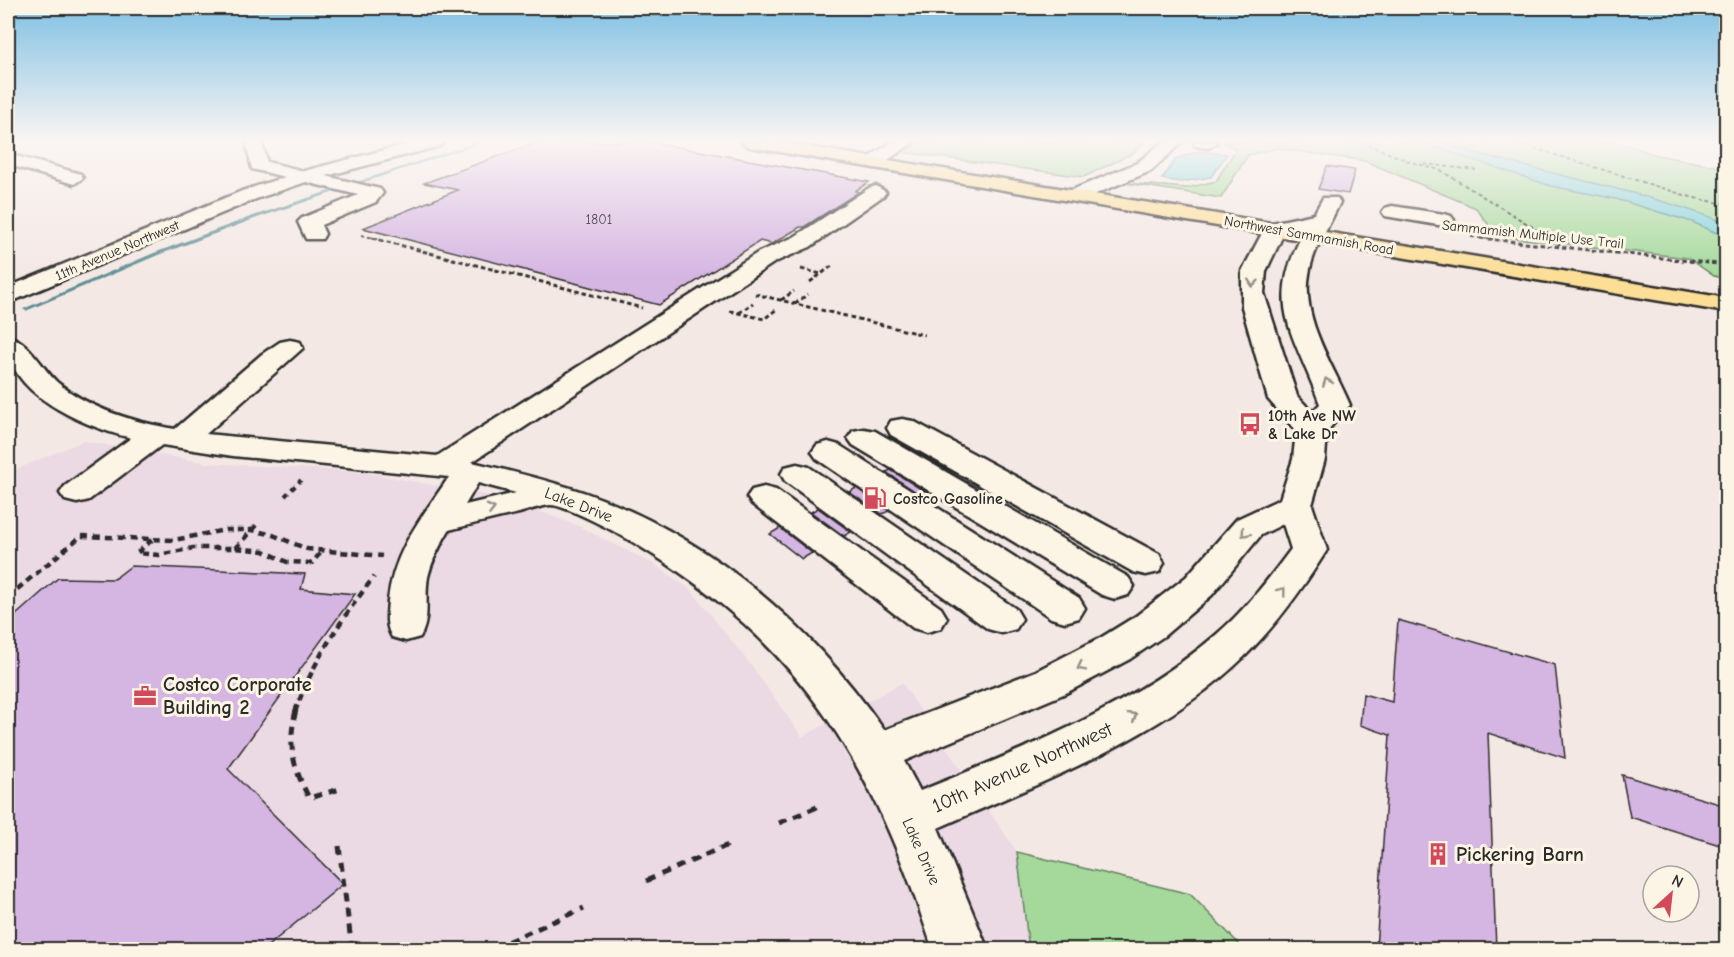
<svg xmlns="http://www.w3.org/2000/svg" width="1734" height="957" font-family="'Comic Neue',sans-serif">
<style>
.built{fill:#ebd9e3}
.green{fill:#a4d99b;stroke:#688263;stroke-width:1.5}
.water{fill:#81d2db;stroke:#5f8f95;stroke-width:1.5}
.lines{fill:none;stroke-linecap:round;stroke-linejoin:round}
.stream{fill:#5f8f95;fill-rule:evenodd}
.building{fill:#d5b5e2;stroke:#2b2b2b;stroke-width:1.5}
.minor-casing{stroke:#2b2b2b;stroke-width:5}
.major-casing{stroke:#2b2b2b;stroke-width:5}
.path-far4{stroke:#2b2b2b;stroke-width:2;stroke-dasharray:4 3;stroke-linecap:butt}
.path-far3{stroke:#2b2b2b;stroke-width:3;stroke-dasharray:4.5 3;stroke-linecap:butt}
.path-far2{stroke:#2b2b2b;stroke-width:4;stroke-dasharray:5 4.5;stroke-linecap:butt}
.path-far1{stroke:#2b2b2b;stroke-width:4.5;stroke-dasharray:7 5;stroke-linecap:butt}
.path{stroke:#2b2b2b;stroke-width:5;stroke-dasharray:9 7;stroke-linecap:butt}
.minor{fill:#fcf5e5;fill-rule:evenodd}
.major{fill:#fcde96;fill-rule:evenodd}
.oneway{stroke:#949088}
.labels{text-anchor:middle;stroke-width:6;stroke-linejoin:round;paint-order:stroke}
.number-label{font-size:14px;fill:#564e59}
.far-street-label{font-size:14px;fill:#2b2b2b;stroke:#fcf5e5}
.poi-label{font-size:16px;font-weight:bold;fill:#2b2b2b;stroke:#fcf5e5;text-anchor:start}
.street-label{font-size:16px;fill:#2b2b2b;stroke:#fcf5e5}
.near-poi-label{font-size:20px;font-weight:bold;fill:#2b2b2b;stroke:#fcf5e5;text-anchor:start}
.near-street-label{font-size:20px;fill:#2b2b2b;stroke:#fcf5e5}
</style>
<rect width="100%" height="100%" fill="#f4e8e4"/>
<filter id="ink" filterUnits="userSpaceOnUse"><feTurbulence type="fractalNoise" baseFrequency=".0167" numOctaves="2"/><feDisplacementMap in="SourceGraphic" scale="12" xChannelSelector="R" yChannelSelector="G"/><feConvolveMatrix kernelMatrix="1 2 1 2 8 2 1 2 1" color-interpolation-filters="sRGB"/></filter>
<g filter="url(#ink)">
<path class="built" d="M 83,441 L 206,463 L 363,472 L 502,498 L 576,525 L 655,565 L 691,590 L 753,668 L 802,737 L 902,683 L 1017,852 L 1190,894 L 1244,949 L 8,949 L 8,473 Z"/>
<path class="green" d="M 918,142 L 1145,142 L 1133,153 L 1084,177 L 902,152 Z
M 1223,142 L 1446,142 L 1468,156 L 1451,142 L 1617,142 L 1657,155 L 1726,168 L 1726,279 L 1714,276 L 1688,258 L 1497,236 L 1476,208 L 1365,161 L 1277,148 L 1248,155 L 1221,198 L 1125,183 L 1187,188 L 1216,181 L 1236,149 Z
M 1017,852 L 1190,894 L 1244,949 L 1029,949 Z"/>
<path class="water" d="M 1419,142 L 1440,142 C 1534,173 1634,187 1726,223 L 1726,237 L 1692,222 L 1616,199 L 1551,186 Z
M 1199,151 L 1227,154 L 1211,177 L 1181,182 L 1162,179 L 1176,159 Z"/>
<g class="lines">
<path class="stream" d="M 478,142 L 484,142 L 257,218 L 158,255 L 28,310 L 26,311 L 23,309 L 154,253 L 253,216 Z"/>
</g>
<path class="building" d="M 538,142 L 650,142 L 869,182 L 855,191 L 859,192 L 804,227 L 800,227 L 772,244 L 760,241 L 659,305 L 363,228 L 458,190 L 424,183 Z
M 1327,166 L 1355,170 L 1348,194 L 1318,189 Z
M 891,470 L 924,491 L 919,494 L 886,472 Z
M 856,488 L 889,511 L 882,514 L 849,492 Z
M 818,508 L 851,532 L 844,536 L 811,512 Z
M 780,528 L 812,553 L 802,559 L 770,534 Z
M 131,566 L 305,574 L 301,589 L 355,594 L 228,769 L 343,884 L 263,950 L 8,950 L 8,622 L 58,578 L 114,579 Z
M 1398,620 L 1555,665 L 1565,758 L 1488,733 L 1496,950 L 1376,950 L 1390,735 L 1360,725 L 1363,694 L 1392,702 Z
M 1622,775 L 1726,806 L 1726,847 L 1630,817 Z"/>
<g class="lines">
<g class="minor-casing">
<path id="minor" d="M 246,142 L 262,142 L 267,162 L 304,171 L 415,142 L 443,142 L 440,146 L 326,176 L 380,189 L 383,193 L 376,202 L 321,225 L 325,234 L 322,239 L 306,239 L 298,222 L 302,218 L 358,195 L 306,182 L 256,199 L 8,303 L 8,287 L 242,191 L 285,177 L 252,169 Z
M 893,142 L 914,142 L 879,166 L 867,166 L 864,162 L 867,158 Z
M 1163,142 L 1182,142 L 1151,171 L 1081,200 L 1067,200 L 1064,196 L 1067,192 L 1137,163 Z
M 1193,142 L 1216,142 L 1217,143 L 1208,148 L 1196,146 Z
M 16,156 L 81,174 L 83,178 L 74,184 L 10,165 L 8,160 Z
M 876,186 L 886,192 L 883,196 L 810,247 L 775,262 L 472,462 C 510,471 548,480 586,493 C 710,537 810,624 884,730 L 1036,671 L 1102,637 L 1136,616 L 1186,577 L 1237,519 L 1280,499 L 1293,459 L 1296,431 L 1268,399 L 1242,307 L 1242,271 L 1267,224 L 1314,214 L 1323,198 L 1337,198 L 1340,202 C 1330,225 1313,248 1309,274 C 1301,319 1333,365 1350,405 L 1327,431 L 1325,459 L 1312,505 L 1327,550 C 1303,588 1278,623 1247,654 C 1163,737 1044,781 938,828 L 988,950 L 933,950 C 874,767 805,646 636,544 C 622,535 564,504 550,505 C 540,506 529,510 519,513 C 496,518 472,524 449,530 C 440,545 432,560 428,577 C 424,598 431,619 420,637 L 406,641 L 392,637 C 385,625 387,615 388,601 C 393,551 422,517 449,477 L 233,456 L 162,445 L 89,500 L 77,503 L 65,500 L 60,493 L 65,486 L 131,438 C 86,427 1,393 8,336 C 31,342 41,368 58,383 C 91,410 134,422 175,429 L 262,354 L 280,342 L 290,340 L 300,342 L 303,348 L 206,434 L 437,456 L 759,252 L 794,237 L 869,188 ZM 1306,228 C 1263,305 1293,330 1320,404 L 1312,412 L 1297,396 L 1264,293 L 1266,271 L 1284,233 ZM 478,483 L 516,493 L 465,505 ZM 1283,524 L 1291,549 C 1268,580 1245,610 1216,635 C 1131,708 1023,749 920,791 L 904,761 L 1066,693 L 1130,659 L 1164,636 L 1212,595 L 1261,535 Z
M 1392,206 L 1444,214 L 1451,216 L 1454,220 L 1451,224 L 1444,226 L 1385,216 L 1382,212 L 1385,208 Z
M 902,419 L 913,421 L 1159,554 L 1164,563 L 1159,572 L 1146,575 L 1133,572 L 891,435 L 887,428 L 891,421 Z
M 864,429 L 875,431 L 1128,577 L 1134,586 L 1128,595 L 1115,599 L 1102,595 L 853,445 L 848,438 L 853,431 Z
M 828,442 L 839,445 L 1079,598 L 1085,608 L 1079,618 L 1065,622 L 1051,618 L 817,459 L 812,452 L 817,445 Z
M 797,464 L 809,467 L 1016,609 L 1022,619 L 1016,629 L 1002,633 L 988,629 L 785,481 L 781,474 L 785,467 Z
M 764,487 L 776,490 L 941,608 L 947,618 L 941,628 L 927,632 L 913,628 L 752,504 L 747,497 L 752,490 Z"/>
</g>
<g class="major-casing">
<path id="major" d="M 741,142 L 779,142 L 1726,298 L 1726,312 L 750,147 Z"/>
</g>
<path class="path-far4" d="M 1361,142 L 1411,162 L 1440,170 L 1552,239
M 1514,142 L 1694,198 L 1726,204
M 1424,164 L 1476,170
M 361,235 L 378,239
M 1471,237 L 1493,239"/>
<path class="path-far3" d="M 372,238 L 642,308
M 1480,238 L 1726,265
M 1550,238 L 1564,247
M 801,269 L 821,274
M 810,282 L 832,266
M 755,294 L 924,335
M 781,300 L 794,291
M 795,304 L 808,294
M 730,311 L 764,319 L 777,309
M 739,313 L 753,303"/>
<path class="path-far2" d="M 285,496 L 301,480"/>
<path class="path-far1" d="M 152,540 L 137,553 L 159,555 L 193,548 L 235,548 L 264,551 L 287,562 L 312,563 L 322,551
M 235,548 L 259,523
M 8,597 L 81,536 L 174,540 L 225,530 L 252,530 L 273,535 L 307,549 L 382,556
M 295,712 C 313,661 341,619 374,577"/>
<path class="path" d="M 296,710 C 287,745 293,767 309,798 L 340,789
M 779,823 L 822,805
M 339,846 L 352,950
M 646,881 L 728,845
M 493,948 L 584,908"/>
<use href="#minor" class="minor"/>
<use href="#major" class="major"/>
</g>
<defs><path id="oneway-chevron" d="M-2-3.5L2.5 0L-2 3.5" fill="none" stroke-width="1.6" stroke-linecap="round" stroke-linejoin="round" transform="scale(1.5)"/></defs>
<g class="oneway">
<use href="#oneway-chevron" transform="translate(1253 283) rotate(96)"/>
<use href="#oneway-chevron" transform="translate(1327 382) rotate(-111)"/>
<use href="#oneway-chevron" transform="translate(491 509) rotate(-14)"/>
<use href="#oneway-chevron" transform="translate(1245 533) rotate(131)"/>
<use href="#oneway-chevron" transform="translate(1282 591) rotate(-52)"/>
<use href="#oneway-chevron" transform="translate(1081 667) rotate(153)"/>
<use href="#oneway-chevron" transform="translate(1133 716) rotate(-32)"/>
</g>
</g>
<linearGradient id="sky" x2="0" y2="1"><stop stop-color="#7fc0e3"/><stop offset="0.51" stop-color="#faf5f3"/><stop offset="1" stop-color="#faf5f3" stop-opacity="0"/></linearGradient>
<rect width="1734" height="276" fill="url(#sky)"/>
<defs>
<g id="bus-bare" transform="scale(1.8)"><path d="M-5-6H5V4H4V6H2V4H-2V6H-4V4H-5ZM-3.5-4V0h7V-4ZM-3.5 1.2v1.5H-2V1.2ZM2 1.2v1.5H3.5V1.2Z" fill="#d1495b" stroke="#fcf5e5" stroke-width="2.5" paint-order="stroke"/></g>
<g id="fuel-bare" transform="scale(1.8)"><path d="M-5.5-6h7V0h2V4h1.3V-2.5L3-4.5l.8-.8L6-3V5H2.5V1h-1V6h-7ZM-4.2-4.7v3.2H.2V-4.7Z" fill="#d1495b" stroke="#fcf5e5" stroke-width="2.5" paint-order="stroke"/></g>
<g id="office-bare" transform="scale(1.8)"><path d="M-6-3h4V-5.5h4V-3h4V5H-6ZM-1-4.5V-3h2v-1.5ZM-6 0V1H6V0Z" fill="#d1495b" stroke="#fcf5e5" stroke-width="2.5" paint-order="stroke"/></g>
<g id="building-bare" transform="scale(1.8)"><path d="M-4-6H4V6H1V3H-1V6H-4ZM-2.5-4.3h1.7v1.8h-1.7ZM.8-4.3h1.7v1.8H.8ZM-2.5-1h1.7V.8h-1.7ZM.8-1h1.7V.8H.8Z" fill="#d1495b" stroke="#fcf5e5" stroke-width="2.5" paint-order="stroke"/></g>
</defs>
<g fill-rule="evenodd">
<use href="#bus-bare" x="1250" y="424"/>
<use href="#fuel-bare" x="875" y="498"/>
<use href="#office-bare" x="145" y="696"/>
<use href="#building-bare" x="1438" y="854"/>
</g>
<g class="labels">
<g class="number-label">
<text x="599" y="224">1801</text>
</g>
<g class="far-street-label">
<text transform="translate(1533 234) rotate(6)" y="5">Sammamish Multiple Use Trail</text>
<text transform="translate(1309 235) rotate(10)" y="5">Northwest Sammamish Road</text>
<text transform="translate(117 250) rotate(-23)" y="5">11th Avenue Northwest</text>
</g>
<g class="poi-label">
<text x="1268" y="421">10th Ave NW<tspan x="1268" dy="18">&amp; Lake Dr</tspan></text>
<text x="893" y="504">Costco Gasoline</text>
</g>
<g class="street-label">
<text transform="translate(579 504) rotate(21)" y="6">Lake Drive</text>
<text transform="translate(922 851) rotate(66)" y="6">Lake Drive</text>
</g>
<g class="near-poi-label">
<text x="163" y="691">Costco Corporate<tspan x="163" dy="23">Building 2</tspan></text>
<text x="1456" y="861">Pickering Barn</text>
</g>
<g class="near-street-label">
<text transform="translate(1022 767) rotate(-24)" y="7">10th Avenue Northwest</text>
</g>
</g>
<rect width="1734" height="957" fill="none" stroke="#fcf5e5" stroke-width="30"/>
<rect x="15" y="15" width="1704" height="927" fill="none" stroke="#2b2b2b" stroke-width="2" filter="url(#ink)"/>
<g transform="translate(1671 894) rotate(27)"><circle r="28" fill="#fcf5e5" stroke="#a8a49b" stroke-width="1.5"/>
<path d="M0-4.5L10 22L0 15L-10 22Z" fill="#d1495b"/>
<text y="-9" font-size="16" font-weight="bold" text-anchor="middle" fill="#2b2b2b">N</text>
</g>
</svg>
